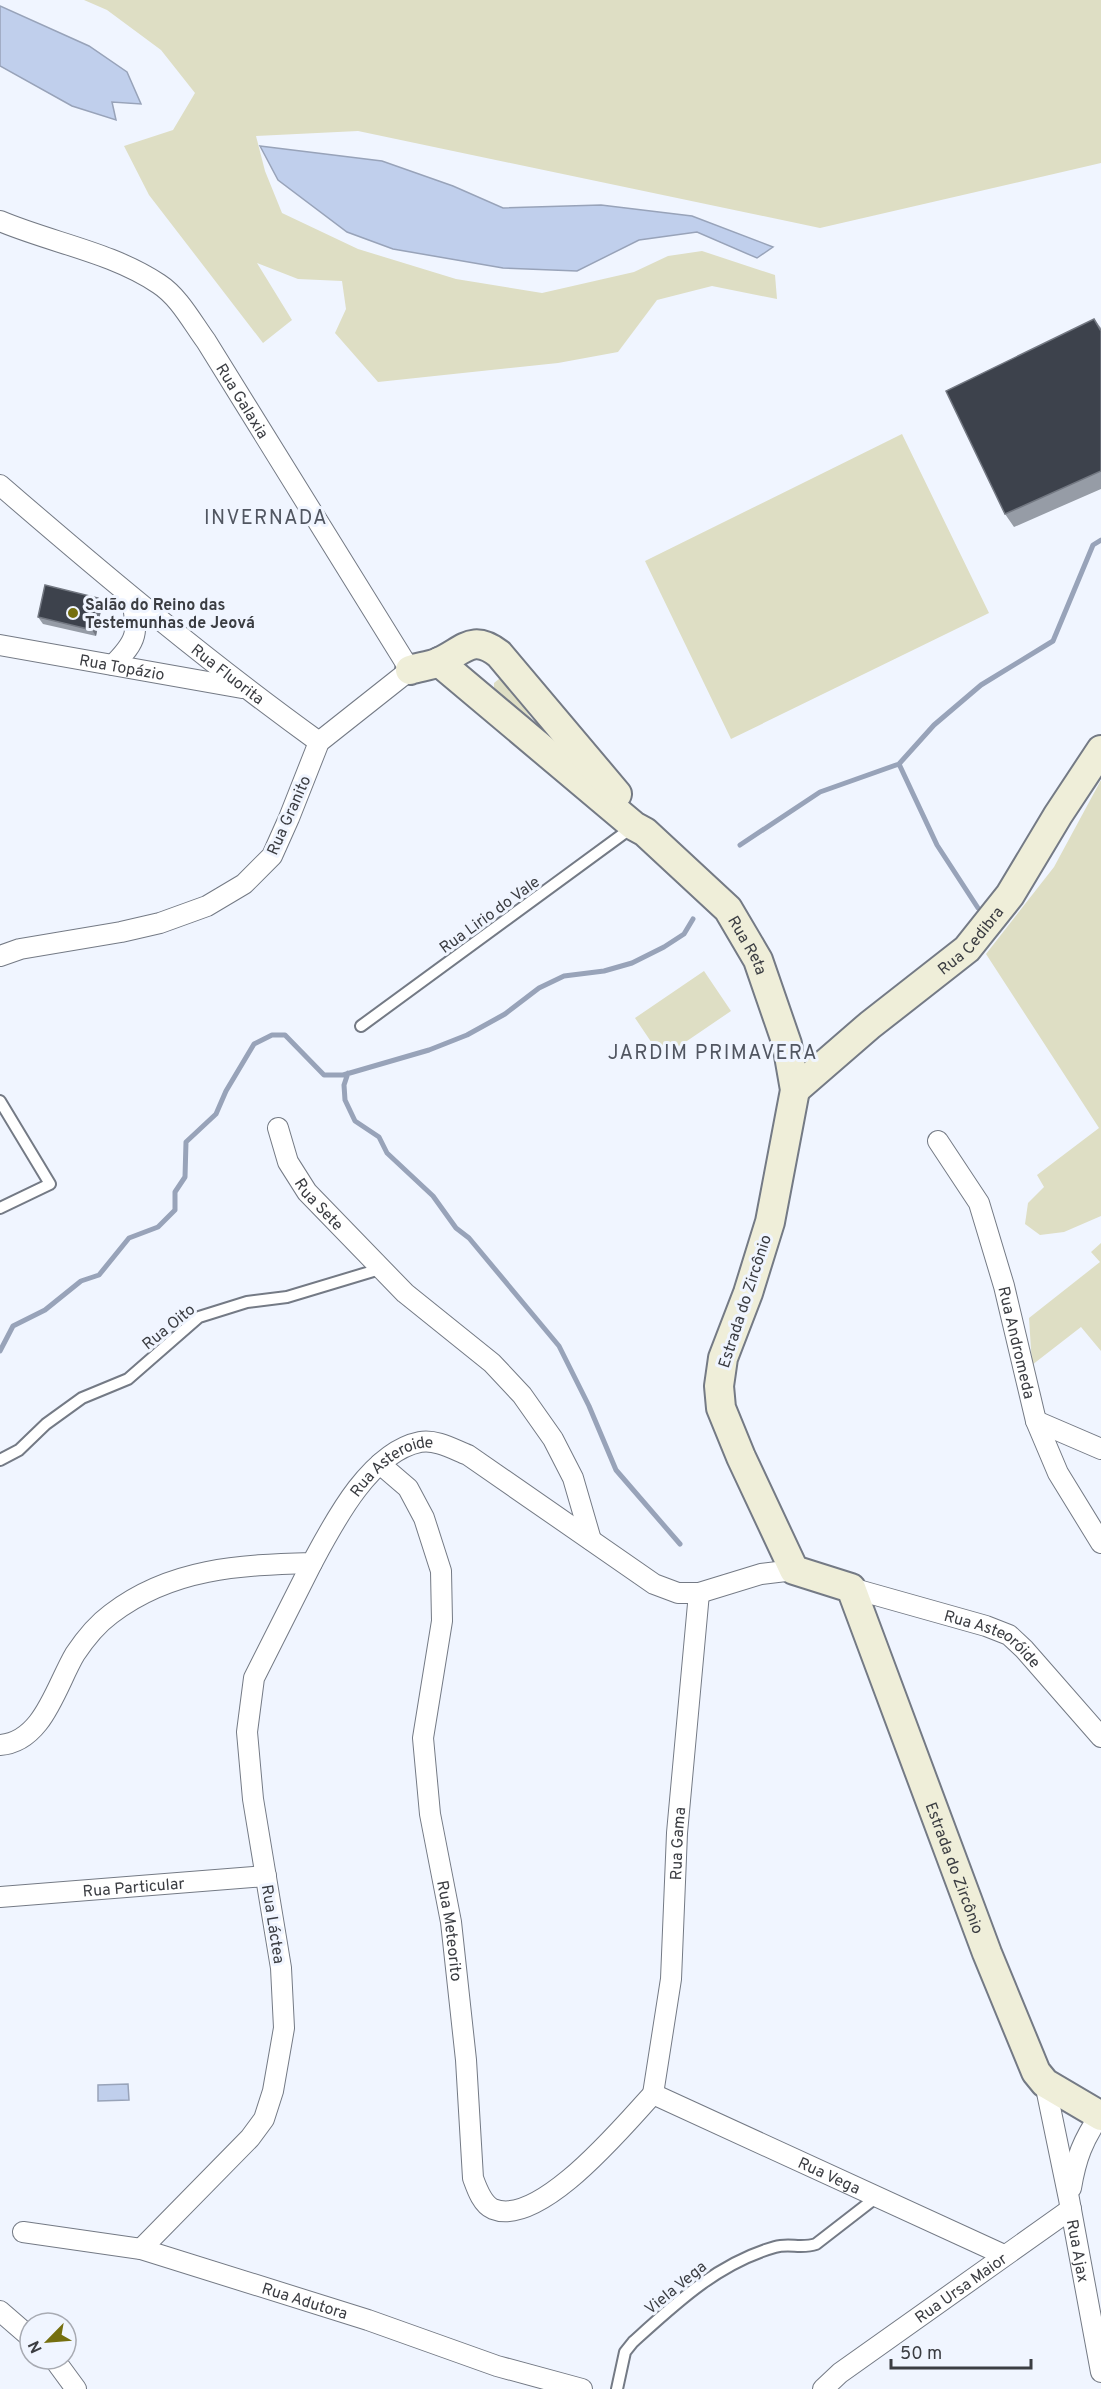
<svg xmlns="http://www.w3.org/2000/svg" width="1101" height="2389" font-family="Overpass,sans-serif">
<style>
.green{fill:#dedec4}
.water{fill:#c0cfec;stroke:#98a3b9;stroke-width:1.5}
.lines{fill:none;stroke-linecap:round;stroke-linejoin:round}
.stream{stroke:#98a3b9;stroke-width:5}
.lane-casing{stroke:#747a85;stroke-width:14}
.street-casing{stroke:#747a85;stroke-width:22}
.secondary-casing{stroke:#747a85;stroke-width:32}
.lane{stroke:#fff;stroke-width:10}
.street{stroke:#fff;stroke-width:20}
.secondary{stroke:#efeed9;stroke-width:28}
.wall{fill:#969ca6}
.shaded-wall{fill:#737882}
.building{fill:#3d424c;stroke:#737882;stroke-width:1.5}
.poi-dot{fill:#756f0f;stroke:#f0f5ff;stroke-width:2}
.labels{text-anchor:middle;stroke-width:6;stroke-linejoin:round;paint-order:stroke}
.street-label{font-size:16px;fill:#3b3d42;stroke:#f0f5ff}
.poi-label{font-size:16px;font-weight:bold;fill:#3b3d42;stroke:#f0f5ff;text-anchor:start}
.quarter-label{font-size:20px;letter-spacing:1.5px;fill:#515661;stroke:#f0f5ff}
</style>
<rect width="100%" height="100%" fill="#f0f5ff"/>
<path class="green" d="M 84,0 L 1101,0 L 1101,163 L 820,228 L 358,131 L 256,136 L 265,171 L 282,213 L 358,249 L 456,279 L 542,293 L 634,272 L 668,256 L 702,251 L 775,275 L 777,299 L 712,286 L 657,300 L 618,352 L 558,363 L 378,382 L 335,333 L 346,309 L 342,281 L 298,279 L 257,263 L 292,320 L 263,343 L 149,195 L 124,146 L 173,130 L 195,93 L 161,50 L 107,10 Z
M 902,434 L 989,613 L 731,739 L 645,561 Z
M 499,679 L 503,679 L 557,754 L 494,690 L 494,683 Z
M 1101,780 L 1101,1216 L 1064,1232 L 1040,1235 L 1025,1224 L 1028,1203 L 1044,1187 L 1037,1175 L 1099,1128 L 986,954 L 1054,867 Z
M 704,971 L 731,1011 L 662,1058 L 635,1018 Z
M 1101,1243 L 1101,1351 L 1081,1327 L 1032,1365 L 1029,1318 L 1100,1262 L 1091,1252 Z"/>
<path class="water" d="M 0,6 L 89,46 L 127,72 L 141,104 L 112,102 L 116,120 L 72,106 L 0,66 Z
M 260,146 L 382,161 L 453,186 L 503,208 L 601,205 L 692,216 L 773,247 L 757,258 L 697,232 L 639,240 L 577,271 L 503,268 L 393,249 L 347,232 L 278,180 Z
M 128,2084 L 129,2100 L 98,2101 L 98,2085 Z"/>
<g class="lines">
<path class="stream" d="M 899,764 L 937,845 L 978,908
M 740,845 L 820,792 L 899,764 L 934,725 L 981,685 L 1053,641 L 1093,545 L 1101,540
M 348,1073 L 344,1085 L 345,1100 L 355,1121 L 379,1137 L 387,1153 L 433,1196 L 456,1228 L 469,1238 L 559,1346 L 589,1406 L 616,1470 L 680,1544
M 0,1351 L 13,1326 L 45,1310 L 81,1281 L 99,1275 L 129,1238 L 158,1227 L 175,1210 L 175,1192 L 185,1177 L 186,1142 L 216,1114 L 226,1091 L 254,1044 L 272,1035 L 285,1035 L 324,1075 L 343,1075 L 429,1050 L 467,1035 L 505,1014 L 539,988 L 564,976 L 604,971 L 632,963 L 664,947 L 684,934 L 693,919"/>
<g class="lane-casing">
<path id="lane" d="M 361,1026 L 634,826
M 0,1101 L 50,1184 L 0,1208
M 0,1460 L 19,1450 L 46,1424 L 82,1398 L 128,1379 L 199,1317 L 247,1302 L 287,1297 L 380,1269
M 617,2389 L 625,2352 L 633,2342 C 676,2303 718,2263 775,2247 C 789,2243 802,2249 816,2244 L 878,2196"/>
</g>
<g class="street-casing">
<g id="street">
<path id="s1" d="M 0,221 C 52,243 111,252 159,284 C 179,297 192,322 206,341 L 410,670 L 319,742 L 289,818 L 272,856 L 244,884 L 207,906 L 160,923 L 121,932 L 20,949 L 0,956"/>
<path id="s2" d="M 0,485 C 104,575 208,662 319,742"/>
<path id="s3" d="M 0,645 L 242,688"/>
<path d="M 113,665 C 138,640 138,633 132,599"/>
<path id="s4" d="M 278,1128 L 288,1162 L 307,1192 L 405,1293 L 492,1363 L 522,1395 L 553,1439 L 573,1478 L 591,1540"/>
<path id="s5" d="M 938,1141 L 979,1203 L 1004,1286 L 1036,1421 L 1058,1473 L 1101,1543"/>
<path d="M 1036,1421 L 1101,1449"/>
<path id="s6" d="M 380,1464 L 408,1488 L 424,1518 L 441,1571 L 442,1621 L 423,1738 L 430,1814 L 451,1922 L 466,2060 L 473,2178 C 477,2189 482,2204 493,2209 C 540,2228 624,2125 653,2094"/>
<path id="s7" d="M 851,1588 L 986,1626 L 1009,1635 L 1024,1649 L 1101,1737"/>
<path id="s8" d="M 0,1745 C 43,1742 56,1686 75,1654 C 85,1639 96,1625 111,1614 C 171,1568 240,1565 312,1563 C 334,1522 370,1452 420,1442 C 436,1439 453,1449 468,1455 L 654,1584 L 678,1593 L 699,1593 L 761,1574 L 794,1570"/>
<path id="s9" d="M 0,1897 L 266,1876"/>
<path id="s10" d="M 1045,2083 L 1069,2199 L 1101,2372"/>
<path id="s11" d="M 653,2094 L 671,1979 L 677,1833 L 699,1593"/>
<path id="s12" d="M 653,2094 L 1004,2255"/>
<path d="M 1071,2188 C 1076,2158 1083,2140 1100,2115"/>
<path id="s13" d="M 23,2232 L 141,2249 L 368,2320 L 497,2366 L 582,2389"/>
<path d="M 141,2249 L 250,2138 L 264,2119 L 273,2091 L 284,2028 L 281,1968 L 253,1799 L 247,1732 L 254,1678 L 312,1563"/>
<path d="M 0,2311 L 30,2337"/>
<path d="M 54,2359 L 76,2389"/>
<path id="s14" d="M 823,2389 L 840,2373 L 1071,2209"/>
</g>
</g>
<g class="secondary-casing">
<g id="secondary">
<path id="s15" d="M 439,662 L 634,826 L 645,832 L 728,909 L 758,960 L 787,1044 L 795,1090 L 770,1222 L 748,1293 L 723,1358 L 719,1386 L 721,1408 L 741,1457 L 794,1570 L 851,1588 L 987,1953 L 1036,2072 L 1045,2083 L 1101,2116"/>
<path d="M 410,670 C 419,667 430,666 439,662 C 464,651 472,633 499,654 L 617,794"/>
<path id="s16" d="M 795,1090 L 870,1025 L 967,949 L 1010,895 L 1058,815 L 1101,750"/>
</g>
</g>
<use href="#lane" class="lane"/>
<use href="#street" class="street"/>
<use href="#secondary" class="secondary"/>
</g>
<path class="wall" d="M 1094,319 L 1101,328 L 1101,489 L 1014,527 L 1005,514 Z
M 98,598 L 102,605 L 96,636 L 43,624 L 38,617 Z"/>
<path class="shaded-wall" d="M 98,598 L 102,605 L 96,636 L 92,630 Z"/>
<path class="building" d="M 1094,319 L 1101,331 L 1101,471 L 1005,514 L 946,391 Z
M 45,585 L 98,598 L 92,630 L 38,617 Z"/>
<circle class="poi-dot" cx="73" cy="613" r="6"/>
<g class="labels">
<g class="street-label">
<text dy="6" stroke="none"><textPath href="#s1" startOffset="316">Rua Galaxia</textPath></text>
<text dy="6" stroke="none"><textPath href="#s3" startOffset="124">Rua Topázio</textPath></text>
<text dy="6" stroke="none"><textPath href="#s2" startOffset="296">Rua Fluorita</textPath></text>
<text transform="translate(288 815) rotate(-66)" y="6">Rua Granito</text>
<text transform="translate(489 914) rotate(-36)" y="6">Rua Lirio do Vale</text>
<text dy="6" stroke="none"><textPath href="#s16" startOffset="231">Rua Cedibra</textPath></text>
<text dy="6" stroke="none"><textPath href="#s15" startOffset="422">Rua Reta</textPath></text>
<text dy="6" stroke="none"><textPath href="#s4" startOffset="88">Rua Sete</textPath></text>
<text transform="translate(744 1301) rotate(-72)" y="6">Estrada do Zircônio</text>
<text transform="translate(168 1326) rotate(-39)" y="6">Rua Oito</text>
<text dy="6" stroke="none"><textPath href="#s5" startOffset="219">Rua Andromeda</textPath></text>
<text dy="6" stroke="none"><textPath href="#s8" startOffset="519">Rua Asteroide</textPath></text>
<text dy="6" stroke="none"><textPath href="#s7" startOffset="152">Rua Asteoróide</textPath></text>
<text dy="6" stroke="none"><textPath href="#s11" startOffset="252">Rua Gama</textPath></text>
<text dy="6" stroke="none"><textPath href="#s15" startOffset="1440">Estrada do Zircônio</textPath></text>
<text dy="6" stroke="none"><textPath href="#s9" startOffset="134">Rua Particular</textPath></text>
<text transform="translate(274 1924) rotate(81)" y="6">Rua Láctea</text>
<text dy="6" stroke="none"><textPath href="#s6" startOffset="490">Rua Meteorito</textPath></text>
<text dy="6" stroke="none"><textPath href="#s12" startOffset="194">Rua Vega</textPath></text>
<text dy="6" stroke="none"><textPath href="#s10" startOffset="171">Rua Ajax</textPath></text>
<text transform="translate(675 2287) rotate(-39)" y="6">Viela Vega</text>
<text dy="6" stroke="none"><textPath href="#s14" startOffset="171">Rua Ursa Maior</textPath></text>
<text dy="6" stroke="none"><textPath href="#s13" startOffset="291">Rua Adutora</textPath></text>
</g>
<g class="poi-label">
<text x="85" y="610">Salão do Reino das<tspan x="85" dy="18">Testemunhas de Jeová</tspan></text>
</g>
<g class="quarter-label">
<text x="266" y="524">INVERNADA</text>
<text x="713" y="1059">JARDIM PRIMAVERA</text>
</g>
</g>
<g transform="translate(48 2341) rotate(245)"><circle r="28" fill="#f0f5ff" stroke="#a8abb3" stroke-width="1.5"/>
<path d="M0-4.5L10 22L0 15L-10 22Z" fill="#756f0f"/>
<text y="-9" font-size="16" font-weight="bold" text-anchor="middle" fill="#3b3d42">N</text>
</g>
<path d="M891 2359v9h140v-9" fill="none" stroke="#3b3d42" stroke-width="3"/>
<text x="900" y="2359" font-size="18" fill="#3b3d42" stroke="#f0f5ff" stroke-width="4.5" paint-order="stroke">50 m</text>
</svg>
